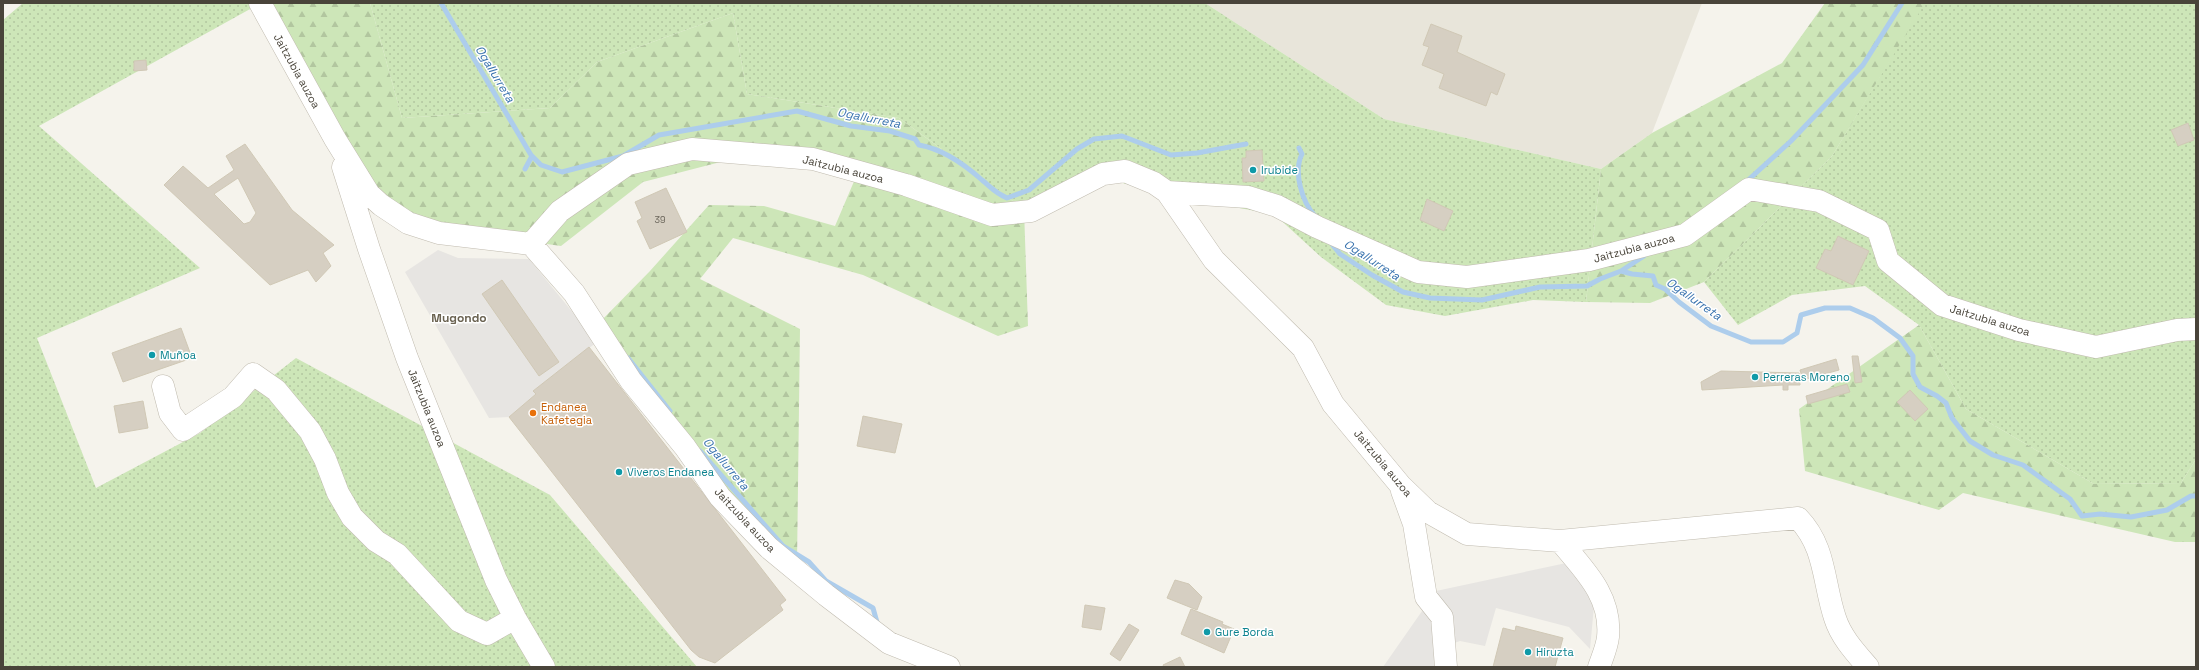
<svg xmlns="http://www.w3.org/2000/svg" width="2199" height="670" font-family="'Space Grotesk',sans-serif">
<style>
.residential{fill:#e8e5da}
.grass{fill:url(#grass-dots)}
.forest{fill:url(#forest-firs)}
.parking{fill:#e7e5e2}
.lines{fill:none;stroke-linecap:round;stroke-linejoin:round}
.stream{stroke:#adcdec;stroke-width:5}
.building{fill:#d6cfc2;stroke:#d0c8b5;fill-rule:evenodd}
.minor-casing{stroke:#c0bbaf;stroke-width:23}
.minor{stroke:#fff;stroke-width:22}
.culture-dot{fill:#0f9aa8;stroke:#fff;stroke-width:1.5}
.food-dot{fill:#e8710a;stroke:#fff;stroke-width:1.5}
.labels{text-anchor:middle;stroke-width:3;stroke-linejoin:round;paint-order:stroke}
.number-label{font-size:9px;fill:#6c675c}
.street-label{font-size:11px;fill:#49443a;stroke:#fff}
.culture-label{font-size:11px;fill:#0d838f;stroke:#fff;text-anchor:start}
.food-label{font-size:11px;fill:#c56008;stroke:#fff;text-anchor:start}
.water-label{font-size:12px;font-style:italic;fill:#3973ae;stroke:#fff}
.neighbourhood-label{font-size:12px;font-weight:bold;fill:#6b6352;stroke:#fff}
</style>
<defs>
<pattern id="grass-dots" width="8" height="8" patternUnits="userSpaceOnUse"><rect width="8" height="8" fill="#cde6b8"/><path d="M2 2h.1M6 6h.1" fill="none" stroke="#b2c69f" stroke-width="1.8" stroke-linecap="round"/></pattern>
<pattern id="forest-firs" width="22" height="20" patternUnits="userSpaceOnUse"><rect width="22" height="20" fill="#cde6b8"/><path d="M5 1l3.5 6h-7zM16 11l3.5 6h-7z" fill="#b2c69f"/></pattern>
</defs>
<rect width="100%" height="100%" fill="#f5f3ec"/>
<path class="residential" d="M 1205,3 L 1702,3 L 1652,133 L 1601,169 L 1384,119 Z"/>
<path class="grass" d="M 23,3 L 261,3 L 39,126 L 200,268 L 37,338 L 96,488 L 200,433 L 296,358 L 550,495 L 697,667 L 3,667 L 3,20 Z
M 370,3 L 1205,3 L 1384,119 L 1601,169 L 1586,302 L 1533,300 L 1445,316 L 1386,305 L 1321,257 L 1274,214 L 1187,199 L 1102,178 L 1024,209 L 899,118 L 747,94 L 733,13 L 597,62 L 550,108 L 402,118 Z
M 1924,3 L 2196,3 L 2196,459 L 2181,483 L 2094,484 L 1966,409 L 1919,325 L 1865,286 L 1792,295 L 1738,325 L 1704,282 L 1832,156 Z"/>
<path class="forest" d="M 268,3 L 370,3 L 402,118 L 550,108 L 597,62 L 733,13 L 747,94 L 899,118 L 1024,209 L 1028,326 L 998,336 L 863,275 L 733,238 L 700,279 L 800,329 L 797,564 L 722,487 L 598,324 L 650,271 L 709,205 L 764,206 L 835,226 L 858,172 L 771,149 L 643,182 L 561,246 L 447,230 L 400,213 L 366,177 Z
M 1825,3 L 1925,3 L 1832,156 L 1704,282 L 1650,303 L 1586,302 L 1601,169 L 1652,133 L 1782,63 Z
M 1919,325 L 1966,409 L 2094,484 L 2181,483 L 2196,459 L 2196,542 L 2175,542 L 1963,493 L 1939,510 L 1805,471 L 1799,409 Z"/>
<path class="parking" d="M 438,250 L 458,258 L 529,259 L 597,342 L 533,391 L 536,394 L 509,417 L 489,418 L 405,272 Z
M 1571,562 L 1594,606 L 1590,649 L 1569,627 L 1496,608 L 1485,646 L 1460,641 L 1437,649 L 1441,667 L 1383,667 L 1436,591 Z"/>
<g class="lines">
<path class="stream" d="M 441,3 L 531,155 L 541,165 L 562,172 L 623,156 L 659,135 L 797,111 L 851,126 L 890,131 L 915,139 L 919,145 C 943,149 964,164 982,180 C 992,188 994,192 1007,198 L 1029,190 L 1077,149 L 1094,139 L 1122,136 L 1171,155 L 1197,153 L 1246,144
M 1299,148 L 1302,154 C 1293,172 1302,202 1315,216
M 525,169 L 532,156
M 1746,182 L 1791,141 L 1863,65 L 1902,3
M 1331,243 L 1340,254 L 1372,275 L 1403,292 L 1430,298 L 1482,300 L 1540,287 L 1587,286 L 1600,279 L 1621,271 L 1632,274 L 1653,276 L 1656,285 L 1665,289 L 1679,302 L 1711,326 L 1751,342 L 1783,342 L 1797,333 L 1801,315 L 1825,308 L 1850,308 L 1873,318 L 1900,338 L 1913,356 L 1913,374 L 1920,387 L 1937,396 L 1946,403 L 1952,418 L 1970,441 L 1993,455 L 2023,465 L 2070,499 L 2082,516 L 2100,514 L 2131,517 L 2167,510 L 2191,496 L 2196,496
M 1621,271 L 1644,256
M 628,358 L 670,411
M 700,451 L 783,546 L 809,562 L 826,581 L 873,608 L 878,626"/>
</g>
<path class="building" d="M 1431,24 L 1462,36 L 1457,52 L 1505,74 L 1497,95 L 1491,92 L 1486,106 L 1439,88 L 1444,74 L 1422,65 L 1429,47 L 1423,45 Z
M 146,60 L 147,70 L 134,71 L 134,61 Z
M 2188,123 L 2194,140 L 2178,146 L 2171,130 Z
M 245,144 L 292,210 L 334,245 L 323,253 L 331,266 L 316,282 L 308,270 L 270,285 L 164,185 L 183,166 L 208,188 L 234,170 L 226,156 ZM 238,178 L 256,213 L 250,222 L 244,224 L 214,194 Z
M 1262,150 L 1264,181 L 1243,182 L 1242,158 L 1246,158 L 1246,151 Z
M 666,188 L 687,232 L 650,249 L 637,221 L 642,218 L 635,202 Z
M 1427,199 L 1453,211 L 1444,231 L 1420,220 Z
M 1838,236 L 1869,251 L 1853,285 L 1816,268 L 1825,249 L 1831,251 Z
M 502,280 L 559,362 L 539,376 L 482,294 Z
M 181,328 L 192,358 L 123,382 L 112,353 Z
M 589,347 L 786,600 L 780,605 L 783,610 L 715,663 L 699,657 L 691,650 L 509,417 L 536,394 L 533,391 Z
M 1852,356 L 1858,356 L 1862,382 L 1855,383 Z
M 1836,359 L 1839,370 L 1803,380 L 1800,370 Z
M 1721,371 L 1799,373 L 1800,385 L 1788,385 L 1788,390 L 1783,390 L 1783,385 L 1702,390 L 1701,382 Z
M 1847,384 L 1850,392 L 1808,404 L 1806,396 Z
M 1910,390 L 1928,409 L 1915,421 L 1897,402 Z
M 143,401 L 148,428 L 119,433 L 114,406 Z
M 863,416 L 902,424 L 895,453 L 857,446 Z
M 1175,580 L 1189,584 L 1202,597 L 1197,610 L 1167,598 Z
M 1085,605 L 1105,608 L 1101,630 L 1082,627 Z
M 1191,609 L 1223,622 L 1222,624 L 1234,629 L 1224,653 L 1181,634 Z
M 1129,624 L 1139,630 L 1120,661 L 1110,654 Z
M 1516,626 L 1563,638 L 1555,667 L 1493,667 L 1503,628 L 1515,631 Z
M 1180,657 L 1185,667 L 1164,667 L 1163,665 Z"/>
<g class="lines">
<g class="minor-casing">
<path id="minor" d="M 260,3 L 335,139 L 369,194 L 381,205 L 408,223 L 439,233 L 531,244 L 560,211 L 628,164 L 692,149 L 813,159 L 906,185 L 992,215 L 1031,211 L 1103,174 L 1125,171 L 1154,183 L 1167,192 L 1248,197 L 1277,206 L 1317,227 L 1418,272 L 1467,277 L 1589,260 L 1685,235 L 1749,189 L 1819,201 L 1878,230 L 1888,261 L 1942,305 L 2019,330 L 2096,347 L 2177,330 L 2196,329
M 343,167 L 369,249 L 407,358 L 496,580 L 515,618 L 544,667
M 1167,192 L 1214,260 L 1303,348 L 1333,404 L 1401,486 L 1428,512 L 1467,534 L 1560,541 L 1798,518 C 1826,547 1823,582 1835,618 C 1841,637 1855,652 1868,667
M 531,244 L 574,293 L 631,381 L 685,447 L 720,497 L 769,548 L 826,595 L 889,643 L 949,667
M 163,386 L 170,413 L 183,430 L 233,397 L 253,374 L 276,390 L 310,431 L 325,459 L 338,493 L 352,517 L 376,541 L 397,554 L 459,621 L 487,634 L 515,618
M 1402,491 L 1414,524 L 1426,597 L 1442,617 L 1446,667
M 1560,541 C 1584,570 1612,596 1608,637 C 1607,647 1602,658 1599,667"/>
</g>
<use href="#minor" class="minor"/>
</g>
<g class="culture-dot">
<circle cx="1253" cy="170" r="4"/>
<circle cx="152" cy="355" r="4"/>
<circle cx="1755" cy="377" r="4"/>
<circle cx="619" cy="472" r="4"/>
<circle cx="1207" cy="632" r="4"/>
<circle cx="1528" cy="652" r="4"/>
</g>
<circle class="food-dot" cx="533" cy="413" r="4"/>
<g class="labels">
<g class="number-label">
<text x="660" y="223">39</text>
</g>
<g class="street-label">
<text transform="translate(297 71) rotate(61)" y="4">Jaitzubia auzoa</text>
<text transform="translate(843 169) rotate(14)" y="4">Jaitzubia auzoa</text>
<text transform="translate(1634 248) rotate(-15)" y="4">Jaitzubia auzoa</text>
<text transform="translate(1990 320) rotate(17)" y="4">Jaitzubia auzoa</text>
<text transform="translate(427 408) rotate(68)" y="4">Jaitzubia auzoa</text>
<text transform="translate(1383 463) rotate(50)" y="4">Jaitzubia auzoa</text>
<text transform="translate(745 520) rotate(47)" y="4">Jaitzubia auzoa</text>
</g>
<g class="culture-label">
<text x="1261" y="174">Irubide</text>
<text x="160" y="359">Muñoa</text>
<text x="1763" y="381">Perreras Moreno</text>
<text x="627" y="476">Viveros Endanea</text>
<text x="1215" y="636">Gure Borda</text>
<text x="1536" y="656">Hiruzta</text>
</g>
<g class="food-label">
<text x="541" y="411">Endanea<tspan x="541" dy="13">Kafetegia</tspan></text>
</g>
<g class="water-label">
<text transform="translate(495 74) rotate(59)" y="4">Ogallurreta</text>
<text transform="translate(869 118) rotate(11)" y="4">Ogallurreta</text>
<text transform="translate(1372 260) rotate(33)" y="4">Ogallurreta</text>
<text transform="translate(1694 299) rotate(35)" y="4">Ogallurreta</text>
<text transform="translate(726 464) rotate(50)" y="4">Ogallurreta</text>
</g>
<g class="neighbourhood-label">
<text x="459" y="322">Mugondo</text>
</g>
</g>
<rect width="2199" height="670" fill="none" stroke="#49443a" stroke-width="8"/>
</svg>
